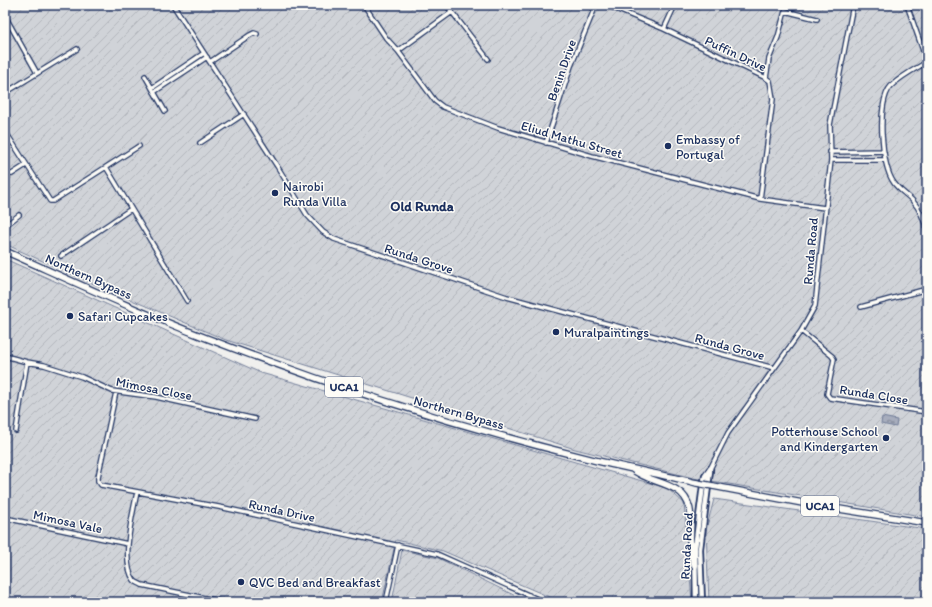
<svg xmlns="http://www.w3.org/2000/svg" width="932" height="607" font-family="Itim,sans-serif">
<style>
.garden{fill:url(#garden-furrows);stroke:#76819b}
.water{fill:url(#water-ripples);stroke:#6f7b97}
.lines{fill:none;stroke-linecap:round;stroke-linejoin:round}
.minor-casing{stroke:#1b2f5e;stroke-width:6}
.tertiary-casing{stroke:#1b2f5e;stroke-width:8}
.primary-casing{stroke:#1b2f5e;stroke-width:8}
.minor{stroke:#fdfcf7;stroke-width:3.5}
.tertiary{stroke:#fdfcf7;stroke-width:4.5}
.primary{stroke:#fdfcf7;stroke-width:5.5}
.primary-bridge-casing{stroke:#1b2f5e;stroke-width:8;stroke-linecap:butt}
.primary-bridge{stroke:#fdfcf7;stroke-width:5.5}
.poi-dot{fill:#1b2f5e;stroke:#fdfcf7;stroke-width:1.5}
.labels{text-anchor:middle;stroke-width:3;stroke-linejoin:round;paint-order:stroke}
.shield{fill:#fdfcf7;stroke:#5f6c8c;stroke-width:1}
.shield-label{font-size:12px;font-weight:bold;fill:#1b2f5e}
.street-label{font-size:13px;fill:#1b2f5e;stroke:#fdfcf7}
.poi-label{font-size:13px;fill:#1b2f5e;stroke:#fdfcf7;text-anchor:start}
.neighbourhood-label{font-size:14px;font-weight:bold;fill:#1b2f5e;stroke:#fdfcf7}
</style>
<defs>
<pattern id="garden-furrows" width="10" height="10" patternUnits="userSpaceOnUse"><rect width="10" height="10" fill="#d0d3d8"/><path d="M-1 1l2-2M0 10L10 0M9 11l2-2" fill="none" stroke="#b2b5bc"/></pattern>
<pattern id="water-ripples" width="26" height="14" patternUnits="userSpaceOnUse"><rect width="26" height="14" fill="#a7adbd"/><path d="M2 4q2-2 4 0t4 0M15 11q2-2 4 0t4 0" fill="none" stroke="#878d9d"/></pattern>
</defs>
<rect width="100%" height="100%" fill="#f0f0ee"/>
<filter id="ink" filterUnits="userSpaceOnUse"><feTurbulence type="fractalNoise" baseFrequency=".025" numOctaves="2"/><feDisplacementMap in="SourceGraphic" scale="8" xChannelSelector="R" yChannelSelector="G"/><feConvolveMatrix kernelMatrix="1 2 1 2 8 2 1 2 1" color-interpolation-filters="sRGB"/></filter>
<g filter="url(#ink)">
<path class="garden" d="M 5,5 L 927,5 L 927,517 L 693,478 L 575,449 L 226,340 L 82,279 L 5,244 Z
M 5,259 L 261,373 L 667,488 L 684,503 L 692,602 L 561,602 L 443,551 L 396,540 L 382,602 L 5,602 Z
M 714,499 L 927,529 L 927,602 L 709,602 L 706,530 Z
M 402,550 L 438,558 L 528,602 L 392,602 Z"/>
<path class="water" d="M 882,417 L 897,420 L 896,427 L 881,424 Z"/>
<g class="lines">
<g class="minor-casing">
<path id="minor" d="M 173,5 L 277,166 L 307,215 L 323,232 L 334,239 L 507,297 L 774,368
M 364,5 L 386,38 L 398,51 L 435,101 L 443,107 L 498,128 L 592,156 L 760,199 L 825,208
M 447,5 L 451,12
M 606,5 L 664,29 L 766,78 L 770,81 L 773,99 L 760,199
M 907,5 L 927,62 C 915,69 901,76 891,86 C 876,102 881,166 894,183 C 899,190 906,194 912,200 C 920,209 925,221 927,233
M 5,16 L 37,73
M 664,29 L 675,5
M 398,51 L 452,12 L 488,59
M 210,62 L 250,35 L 254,33 L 257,34
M 145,76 L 165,111
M 766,78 L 769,59 L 778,37 L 785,11 L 817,19
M 152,88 L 204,53
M 154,92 L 207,57
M 5,93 L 77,49
M 5,131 L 50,201 L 53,201 L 139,146
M 200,143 L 244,114
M 546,143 L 571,66 L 596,5
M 830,152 L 883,151
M 831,160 L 885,160
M 106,167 L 187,301
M 5,175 L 12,174 L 26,165
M 5,226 L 19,215
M 61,256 L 131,209
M 861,307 L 927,289
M 801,331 L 832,356 L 834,359 L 827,394 L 830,398 L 927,412
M 5,356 L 27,362 L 44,365 L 82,377 L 112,391 L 156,397 L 255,419
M 116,392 L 98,477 L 98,481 L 101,485 L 224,508 L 437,554 L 544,602
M 16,431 L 27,362
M 710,469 L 728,433 L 801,331 L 815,306 L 831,160 L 830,125 L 853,5
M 137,492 C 133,513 120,562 134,580 C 136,583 139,583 142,585 L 224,602
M 5,518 L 128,544
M 386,602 L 398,545
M 527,602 L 529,595"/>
</g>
<g class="tertiary-casing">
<path id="tertiary" d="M 696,602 L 695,548 L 703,485 L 705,476 L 710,469
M 702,602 L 700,549 L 710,471"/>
</g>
<g class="primary-casing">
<path id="primary" d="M 5,251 C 70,280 134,310 201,336 C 325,384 453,425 582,457 C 620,467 659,474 697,483
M 632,469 C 645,480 663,481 677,490 C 699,504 687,532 691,554 C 692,558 693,562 695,566
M 713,486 L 808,504 L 927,523"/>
</g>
<use href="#minor" class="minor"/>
<use href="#tertiary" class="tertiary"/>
<use href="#primary" class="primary"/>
<g class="primary-bridge-casing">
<path id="primary-bridge" d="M 697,483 L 713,486"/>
</g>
<use href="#primary-bridge" class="primary-bridge"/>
</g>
</g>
<g class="poi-dot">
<circle cx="668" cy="146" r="4"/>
<circle cx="275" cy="193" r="4"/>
<circle cx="70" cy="316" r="4"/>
<circle cx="556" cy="332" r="4"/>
<circle cx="886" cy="438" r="4"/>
<circle cx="241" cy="582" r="4"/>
</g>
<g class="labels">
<g class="shield">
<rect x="325" y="377" width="38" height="20" rx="3"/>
<rect x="801" y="496" width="38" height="20" rx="3"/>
</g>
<g class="shield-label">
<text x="344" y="391">UCA1</text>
<text x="820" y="510">UCA1</text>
</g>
<g class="street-label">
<text transform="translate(736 53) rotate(25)" y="5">Puffin Drive</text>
<text transform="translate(561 70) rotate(-71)" y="5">Benin Drive</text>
<text transform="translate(572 139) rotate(16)" y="5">Eliud Mathu Street</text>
<text transform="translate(810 251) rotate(-85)" y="5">Runda Road</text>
<text transform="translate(419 258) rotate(18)" y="5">Runda Grove</text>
<text transform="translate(89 276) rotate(24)" y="5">Northern Bypass</text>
<text transform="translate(730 346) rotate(15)" y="5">Runda Grove</text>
<text transform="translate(154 388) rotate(11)" y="5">Mimosa Close</text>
<text transform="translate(874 394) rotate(9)" y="5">Runda Close</text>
<text transform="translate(459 412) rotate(16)" y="5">Northern Bypass</text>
<text transform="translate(282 510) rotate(12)" y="5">Runda Drive</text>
<text transform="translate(68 521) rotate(12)" y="5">Mimosa Vale</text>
<text transform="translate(686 546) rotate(-87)" y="5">Runda Road</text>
</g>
<g class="poi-label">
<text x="676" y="144">Embassy of<tspan x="676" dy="15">Portugal</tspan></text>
<text x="283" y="191">Nairobi<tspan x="283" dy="15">Runda Villa</tspan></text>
<text x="78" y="321">Safari Cupcakes</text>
<text x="564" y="337">Muralpaintings</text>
<text x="878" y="436" text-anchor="end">Potterhouse School<tspan x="878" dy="15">and Kindergarten</tspan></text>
<text x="249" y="587">QVC Bed and Breakfast</text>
</g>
<g class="neighbourhood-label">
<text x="422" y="211">Old Runda</text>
</g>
</g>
<rect width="932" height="607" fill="none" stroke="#fdfcf7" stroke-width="20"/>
<rect x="10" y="10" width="912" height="587" fill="none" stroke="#1b2f5e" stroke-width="1.5" filter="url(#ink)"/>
</svg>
